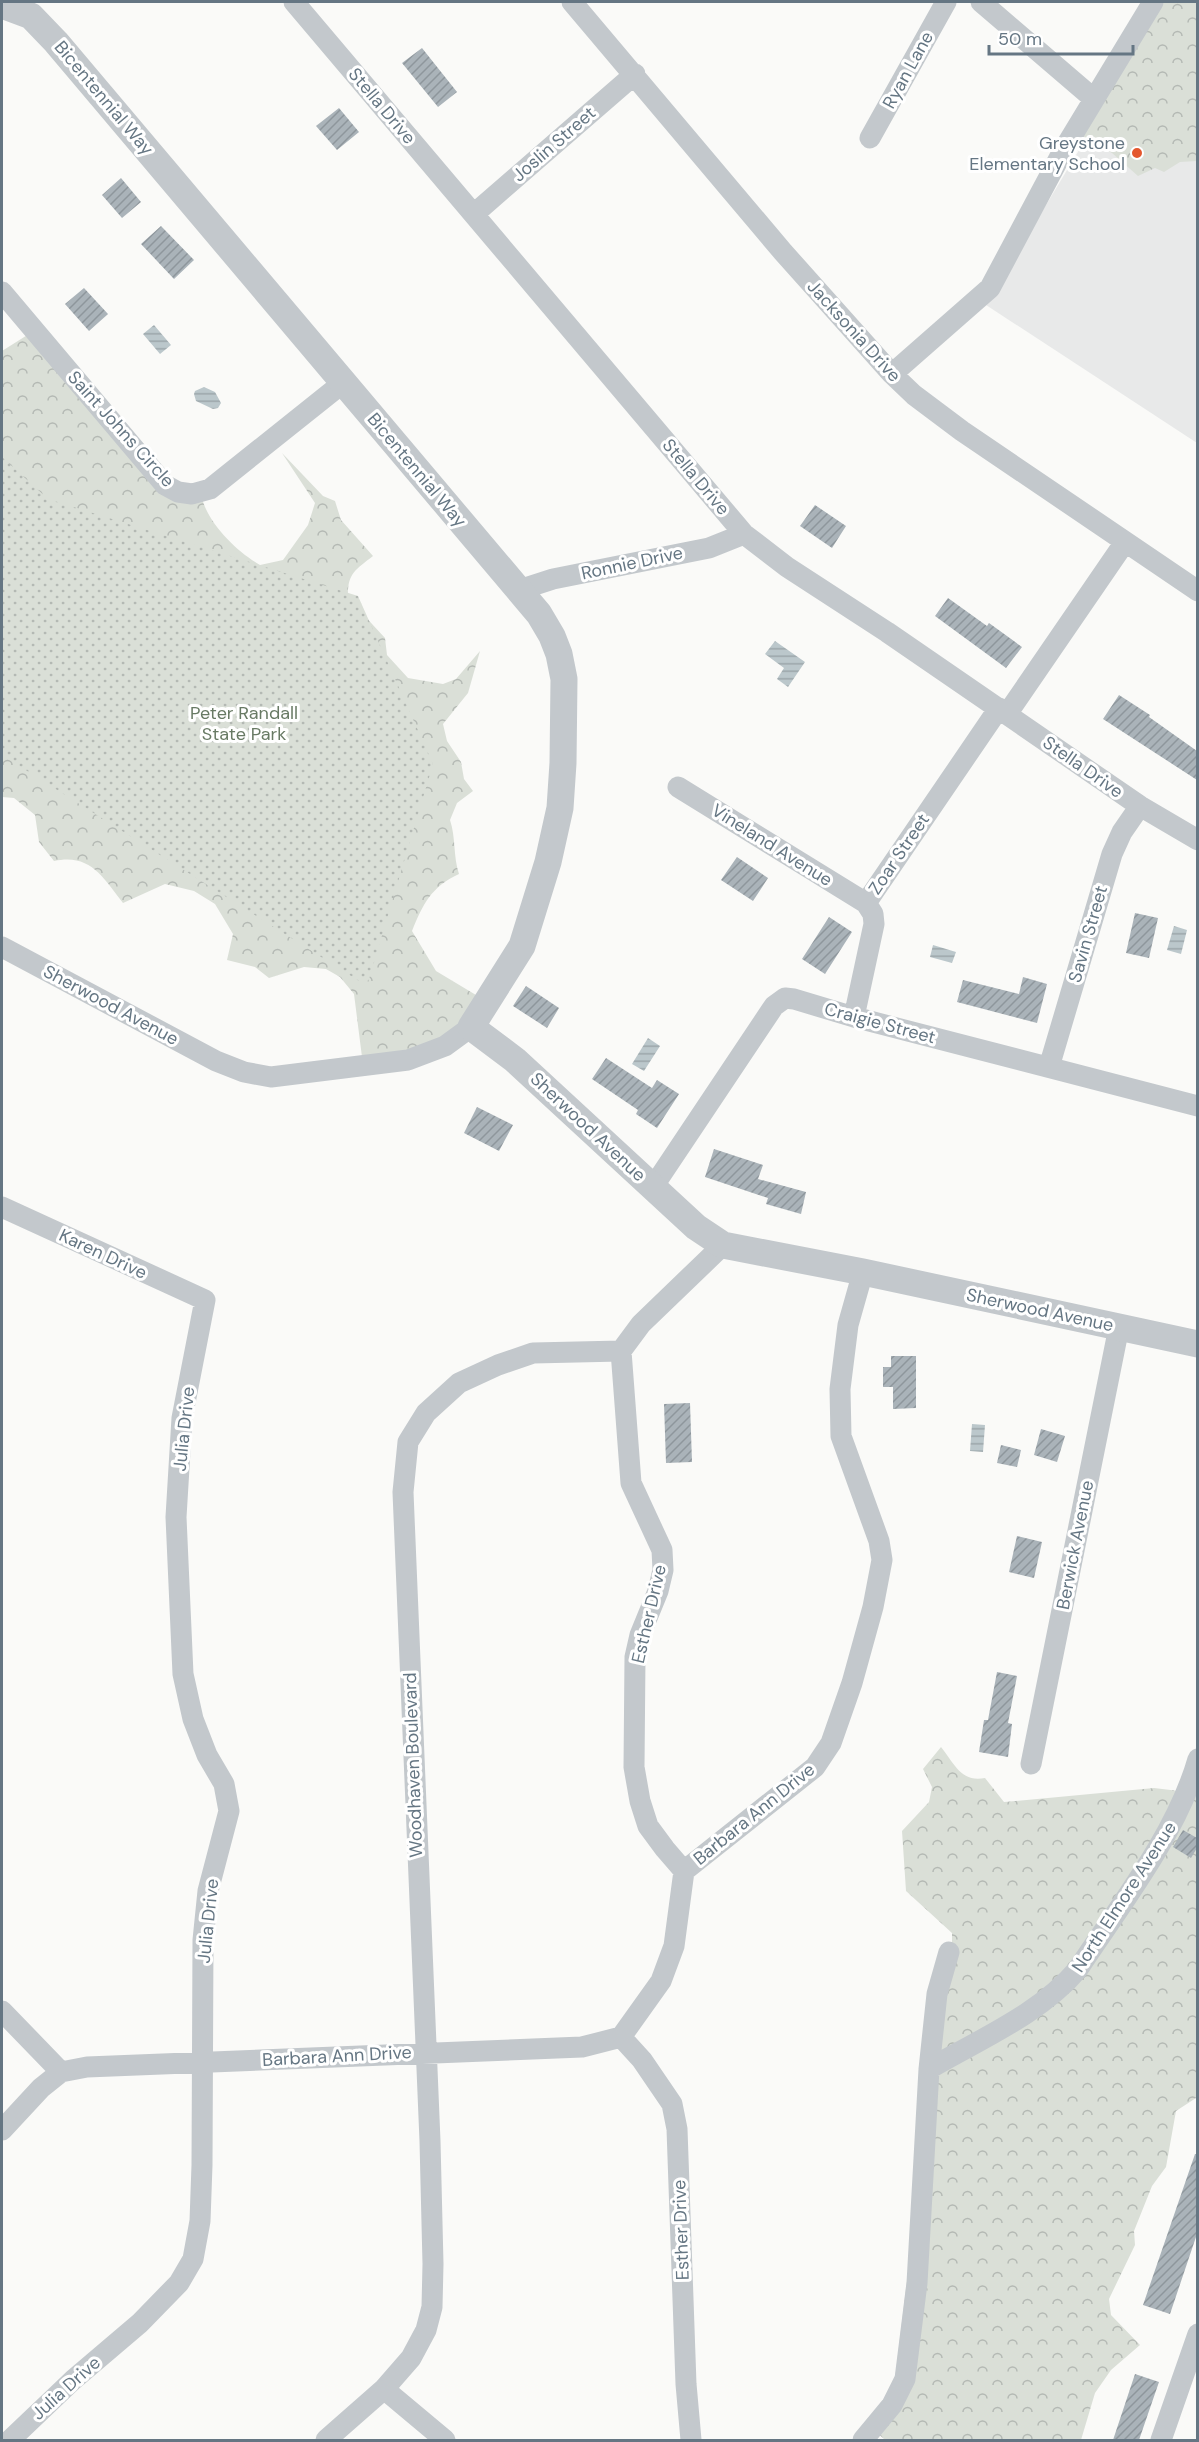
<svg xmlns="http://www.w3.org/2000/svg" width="1199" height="2442" font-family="'DM Sans',sans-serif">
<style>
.built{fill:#e8e9e9}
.forest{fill:url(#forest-crowns)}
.park{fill:url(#park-dots)}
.water{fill:url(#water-rules)}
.building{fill:url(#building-hatch)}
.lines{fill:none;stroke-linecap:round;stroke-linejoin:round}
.minor{stroke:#c3c8cc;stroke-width:21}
.tertiary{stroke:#c3c8cc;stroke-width:27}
.poi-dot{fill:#e4572e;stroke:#fff;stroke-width:2}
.labels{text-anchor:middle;stroke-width:6;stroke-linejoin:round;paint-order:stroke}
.street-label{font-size:18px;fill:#657683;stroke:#fff}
.poi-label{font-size:18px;fill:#657683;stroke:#fff;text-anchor:end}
.park-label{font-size:18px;fill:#687a64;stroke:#fff}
</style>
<defs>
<pattern id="forest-crowns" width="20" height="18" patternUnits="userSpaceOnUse" patternTransform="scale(1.5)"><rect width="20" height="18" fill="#dadfd7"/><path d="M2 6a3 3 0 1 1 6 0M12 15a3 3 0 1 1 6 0" fill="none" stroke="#b4b9b4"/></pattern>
<pattern id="park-dots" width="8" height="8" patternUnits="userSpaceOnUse" patternTransform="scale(1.5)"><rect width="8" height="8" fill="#dadfd7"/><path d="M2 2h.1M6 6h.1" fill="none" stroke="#b4b9b4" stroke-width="1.8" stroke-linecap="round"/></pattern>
<pattern id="water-rules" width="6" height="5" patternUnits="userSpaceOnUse" patternTransform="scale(1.5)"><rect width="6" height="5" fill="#bbc7cb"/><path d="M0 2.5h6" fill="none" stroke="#9ca6aa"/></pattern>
<pattern id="building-hatch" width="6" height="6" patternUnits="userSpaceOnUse" patternTransform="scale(1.5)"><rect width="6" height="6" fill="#aab3b9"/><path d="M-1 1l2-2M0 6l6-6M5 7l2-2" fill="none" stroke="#8e969c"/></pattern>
</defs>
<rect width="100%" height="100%" fill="#fafaf8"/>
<path class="built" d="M 1168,2 L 1197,2 L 1197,443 L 986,305 Z"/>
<path class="forest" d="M 1152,2 L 1197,2 L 1197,161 L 1180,162 L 1164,172 L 1155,168 L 1138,176 L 1112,153 L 1077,134 Z
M 40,327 L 165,470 L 183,488 L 201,494 C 206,522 236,551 260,565 L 283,560 L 308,525 L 315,503 L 282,453 L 323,496 L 335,501 L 341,520 L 373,556 C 355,570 347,574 348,598 L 385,638 L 387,655 L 408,678 L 443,684 L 456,679 L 480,651 L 468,693 L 443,724 L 447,741 L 461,762 L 464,779 L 473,791 L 457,803 L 450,820 C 456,838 453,856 459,874 C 431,887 423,904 412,931 L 436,971 L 486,1001 L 450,1041 L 399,1054 L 362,1057 L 354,994 L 340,977 L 326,969 L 304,967 L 269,978 L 255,967 L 227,960 L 233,934 L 215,904 L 194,891 L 165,884 L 123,903 C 103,877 90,853 54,861 L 39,842 L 35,815 L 14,798 L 2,797 L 2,351 Z
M 941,1747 C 954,1763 961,1783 985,1778 L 1004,1802 L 1154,1788 L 1187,1792 L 1197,1774 L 1196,2098 L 1176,2111 L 1166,2167 L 1152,2186 L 1134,2231 L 1135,2245 L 1109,2299 L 1111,2315 L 1140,2345 L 1111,2370 L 1095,2393 L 1081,2440 L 885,2440 L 873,2429 L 893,2396 L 933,2065 L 952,1959 L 952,1933 L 906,1891 L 902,1831 L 929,1802 L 932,1787 L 923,1769 Z"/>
<path class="park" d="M 2,457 L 48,499 L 358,596 L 433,764 L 367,986 L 2,755 Z"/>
<path class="water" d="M 154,325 L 171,345 L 160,354 L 143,334 Z
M 204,387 L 215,392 L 221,403 L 218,408 L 213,409 L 196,401 L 194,394 L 195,391 Z
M 775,641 L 805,662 L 788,687 L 777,679 L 784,668 L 765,654 Z
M 1174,926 L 1187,930 L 1181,954 L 1167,950 Z
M 933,945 L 956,952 L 952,963 L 930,957 Z
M 648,1038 L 660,1046 L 644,1071 L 632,1064 Z
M 972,1424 L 985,1425 L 983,1452 L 970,1451 Z"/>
<path class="building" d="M 422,48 L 457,92 L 438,107 L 402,63 Z
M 339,108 L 359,132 L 337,150 L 316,126 Z
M 121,178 L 141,202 L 122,218 L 102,195 Z
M 161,226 L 194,260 L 174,279 L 141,244 Z
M 84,288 L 108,314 L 89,331 L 65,304 Z
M 815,505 L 846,526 L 832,548 L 800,526 Z
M 948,598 L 987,626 L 989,623 L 1022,647 L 1006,668 L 935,616 Z
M 1119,695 L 1150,715 L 1149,717 L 1197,751 L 1197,780 L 1103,719 Z
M 737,857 L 768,878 L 753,901 L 721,880 Z
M 1135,913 L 1158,918 L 1149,958 L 1126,953 Z
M 829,917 L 852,932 L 825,974 L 802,959 Z
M 1023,977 L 1047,984 L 1037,1023 L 957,1002 L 963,980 L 1019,994 Z
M 526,986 L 559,1008 L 547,1028 L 513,1006 Z
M 606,1058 L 652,1088 L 657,1080 L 679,1094 L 657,1128 L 636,1114 L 638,1110 L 592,1079 Z
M 477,1107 L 513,1125 L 499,1151 L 464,1133 Z
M 714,1149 L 763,1165 L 758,1179 L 806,1192 L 801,1214 L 766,1204 L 768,1198 L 705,1177 Z
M 891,1356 L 916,1356 L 916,1408 L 893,1409 L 893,1387 L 883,1387 L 883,1367 L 891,1367 Z
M 690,1403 L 692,1462 L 666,1463 L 664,1404 Z
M 1041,1429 L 1065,1436 L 1057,1462 L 1034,1455 Z
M 1001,1445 L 1021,1450 L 1017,1467 L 997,1463 Z
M 1017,1536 L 1042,1542 L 1034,1578 L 1009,1572 Z
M 997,1672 L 1017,1676 L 1008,1723 L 1012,1724 L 1008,1757 L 979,1752 L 984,1720 L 988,1720 Z
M 1183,1830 L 1197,1838 L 1197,1848 L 1191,1858 L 1173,1847 Z
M 1195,2154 L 1197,2154 L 1197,2234 L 1170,2314 L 1143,2305 Z
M 1135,2374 L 1159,2382 L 1139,2440 L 1113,2440 Z"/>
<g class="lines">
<path class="minor" d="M 294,2 L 744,534 L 787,567 L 887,632 L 1140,806 L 1198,840
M 572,2 L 783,252 L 892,374 L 914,395 L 962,431 L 1198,591
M 981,2 L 1094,99
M 870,138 L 946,2
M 474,214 L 635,74
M 2,292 L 165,485 L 178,492 L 192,494 L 210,489 L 344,382
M 892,374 L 990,288 L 1064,149 L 1153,2
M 519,590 L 553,579 L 709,548 L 744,534
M 1007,714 L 1125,542
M 678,787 L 866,903 L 873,914 L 874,924 L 854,1017
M 866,903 L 999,708
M 2,947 L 216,1061 L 244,1072 L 271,1077 L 408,1060 L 445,1046 L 471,1027
M 1049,1067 L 1112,854 L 1122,832 L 1140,806
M 653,1187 L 774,1006 L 785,998 L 794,999 L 854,1017 L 1198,1106
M 2,1207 L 205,1300 L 182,1418 L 176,1517 L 183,1674 L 193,1719 L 207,1755 L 224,1784 L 229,1811 L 208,1891 L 203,1940 L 202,2165 L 200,2221 L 193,2259 L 179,2283 L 140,2323 L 73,2380 L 10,2440
M 621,1351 L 631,1483 L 662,1550 L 663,1570 L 658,1591 L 640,1635 L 635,1657 L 634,1767 L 640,1801 L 648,1826 L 665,1849 L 684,1871
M 621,1351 L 641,1324 L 723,1245
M 1031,1764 L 1119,1327
M 2,2011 L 61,2072
M 621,2037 L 642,2060 L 672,2104 L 677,2129 L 686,2384 L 691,2440
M 929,2069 C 980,2039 1040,2014 1078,1969 C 1121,1904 1177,1833 1198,1759
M 2,2130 L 41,2088 L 61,2072 L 87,2067 L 582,2047 L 621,2037 L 661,1981 L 674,1946 L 684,1871 L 815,1767 L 831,1743 L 852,1683 L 873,1607 L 882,1560 L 879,1541 L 841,1436 L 840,1389 L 848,1325 L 863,1272
M 384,2389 L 445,2440
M 326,2440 L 384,2389 L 411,2358 L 426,2330 L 432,2307 L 433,2264 L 430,2141 L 403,1492 L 408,1442 L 426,1413 L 459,1383 L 498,1365 L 533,1353 L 621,1351
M 863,2440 L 892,2405 L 905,2379 L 917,2283 L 929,2069 L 937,1994 L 949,1952
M 1161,2440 L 1198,2334"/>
<path class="tertiary" d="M 2,5 L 31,16 L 56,42 L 539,614 L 552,636 L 559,654 L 564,679 L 563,763 L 560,808 L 548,862 L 522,946 L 471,1027 L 515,1060 L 696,1227 L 723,1245 L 863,1272 L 1198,1344"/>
</g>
<circle class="poi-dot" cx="1137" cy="153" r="6"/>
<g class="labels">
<g class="street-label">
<text transform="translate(908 70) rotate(-61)" y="6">Ryan Lane</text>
<text transform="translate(104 98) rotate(50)" y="6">Bicentennial Way</text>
<text transform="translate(382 106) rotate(50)" y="6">Stella Drive</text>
<text transform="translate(554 144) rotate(-41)" y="6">Joslin Street</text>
<text transform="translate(854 331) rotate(48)" y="6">Jacksonia Drive</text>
<text transform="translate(121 429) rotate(48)" y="6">Saint Johns Circle</text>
<text transform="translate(417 470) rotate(50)" y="6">Bicentennial Way</text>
<text transform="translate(696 477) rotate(50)" y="6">Stella Drive</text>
<text transform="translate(632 563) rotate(-12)" y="6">Ronnie Drive</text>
<text transform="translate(1083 767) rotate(35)" y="6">Stella Drive</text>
<text transform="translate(772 845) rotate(32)" y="6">Vineland Avenue</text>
<text transform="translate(899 854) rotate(-56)" y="6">Zoar Street</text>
<text transform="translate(1088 934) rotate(-74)" y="6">Savin Street</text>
<text transform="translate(111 1005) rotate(28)" y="6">Sherwood Avenue</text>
<text transform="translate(880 1023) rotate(15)" y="6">Craigie Street</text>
<text transform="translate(588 1127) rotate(43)" y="6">Sherwood Avenue</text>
<text transform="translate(103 1254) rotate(25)" y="6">Karen Drive</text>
<text transform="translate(1040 1310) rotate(12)" y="6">Sherwood Avenue</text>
<text transform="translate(184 1429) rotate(-84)" y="6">Julia Drive</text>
<text transform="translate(1075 1545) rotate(-79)" y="6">Berwick Avenue</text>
<text transform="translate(649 1614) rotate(-77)" y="6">Esther Drive</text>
<text transform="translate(413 1765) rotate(-92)" y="6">Woodhaven Boulevard</text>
<text transform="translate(754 1814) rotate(-39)" y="6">Barbara Ann Drive</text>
<text transform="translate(1124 1897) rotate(-57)" y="6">North Elmore Avenue</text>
<text transform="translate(208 1921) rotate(-84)" y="6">Julia Drive</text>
<text transform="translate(337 2056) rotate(-3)" y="6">Barbara Ann Drive</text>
<text transform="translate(681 2230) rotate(-92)" y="6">Esther Drive</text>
<text transform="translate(66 2388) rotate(-42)" y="6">Julia Drive</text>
</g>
<g class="poi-label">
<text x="1125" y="149">Greystone<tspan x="1125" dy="21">Elementary School</tspan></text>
</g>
<g class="park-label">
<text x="244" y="719">Peter Randall<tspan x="244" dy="21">State Park</tspan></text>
</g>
</g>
<rect width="1199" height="2442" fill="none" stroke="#657683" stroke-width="6"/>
<path d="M989 45v9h144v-9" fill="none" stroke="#657683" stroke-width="3"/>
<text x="998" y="45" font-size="18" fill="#657683" stroke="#ffffff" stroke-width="4.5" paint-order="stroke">50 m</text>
</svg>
